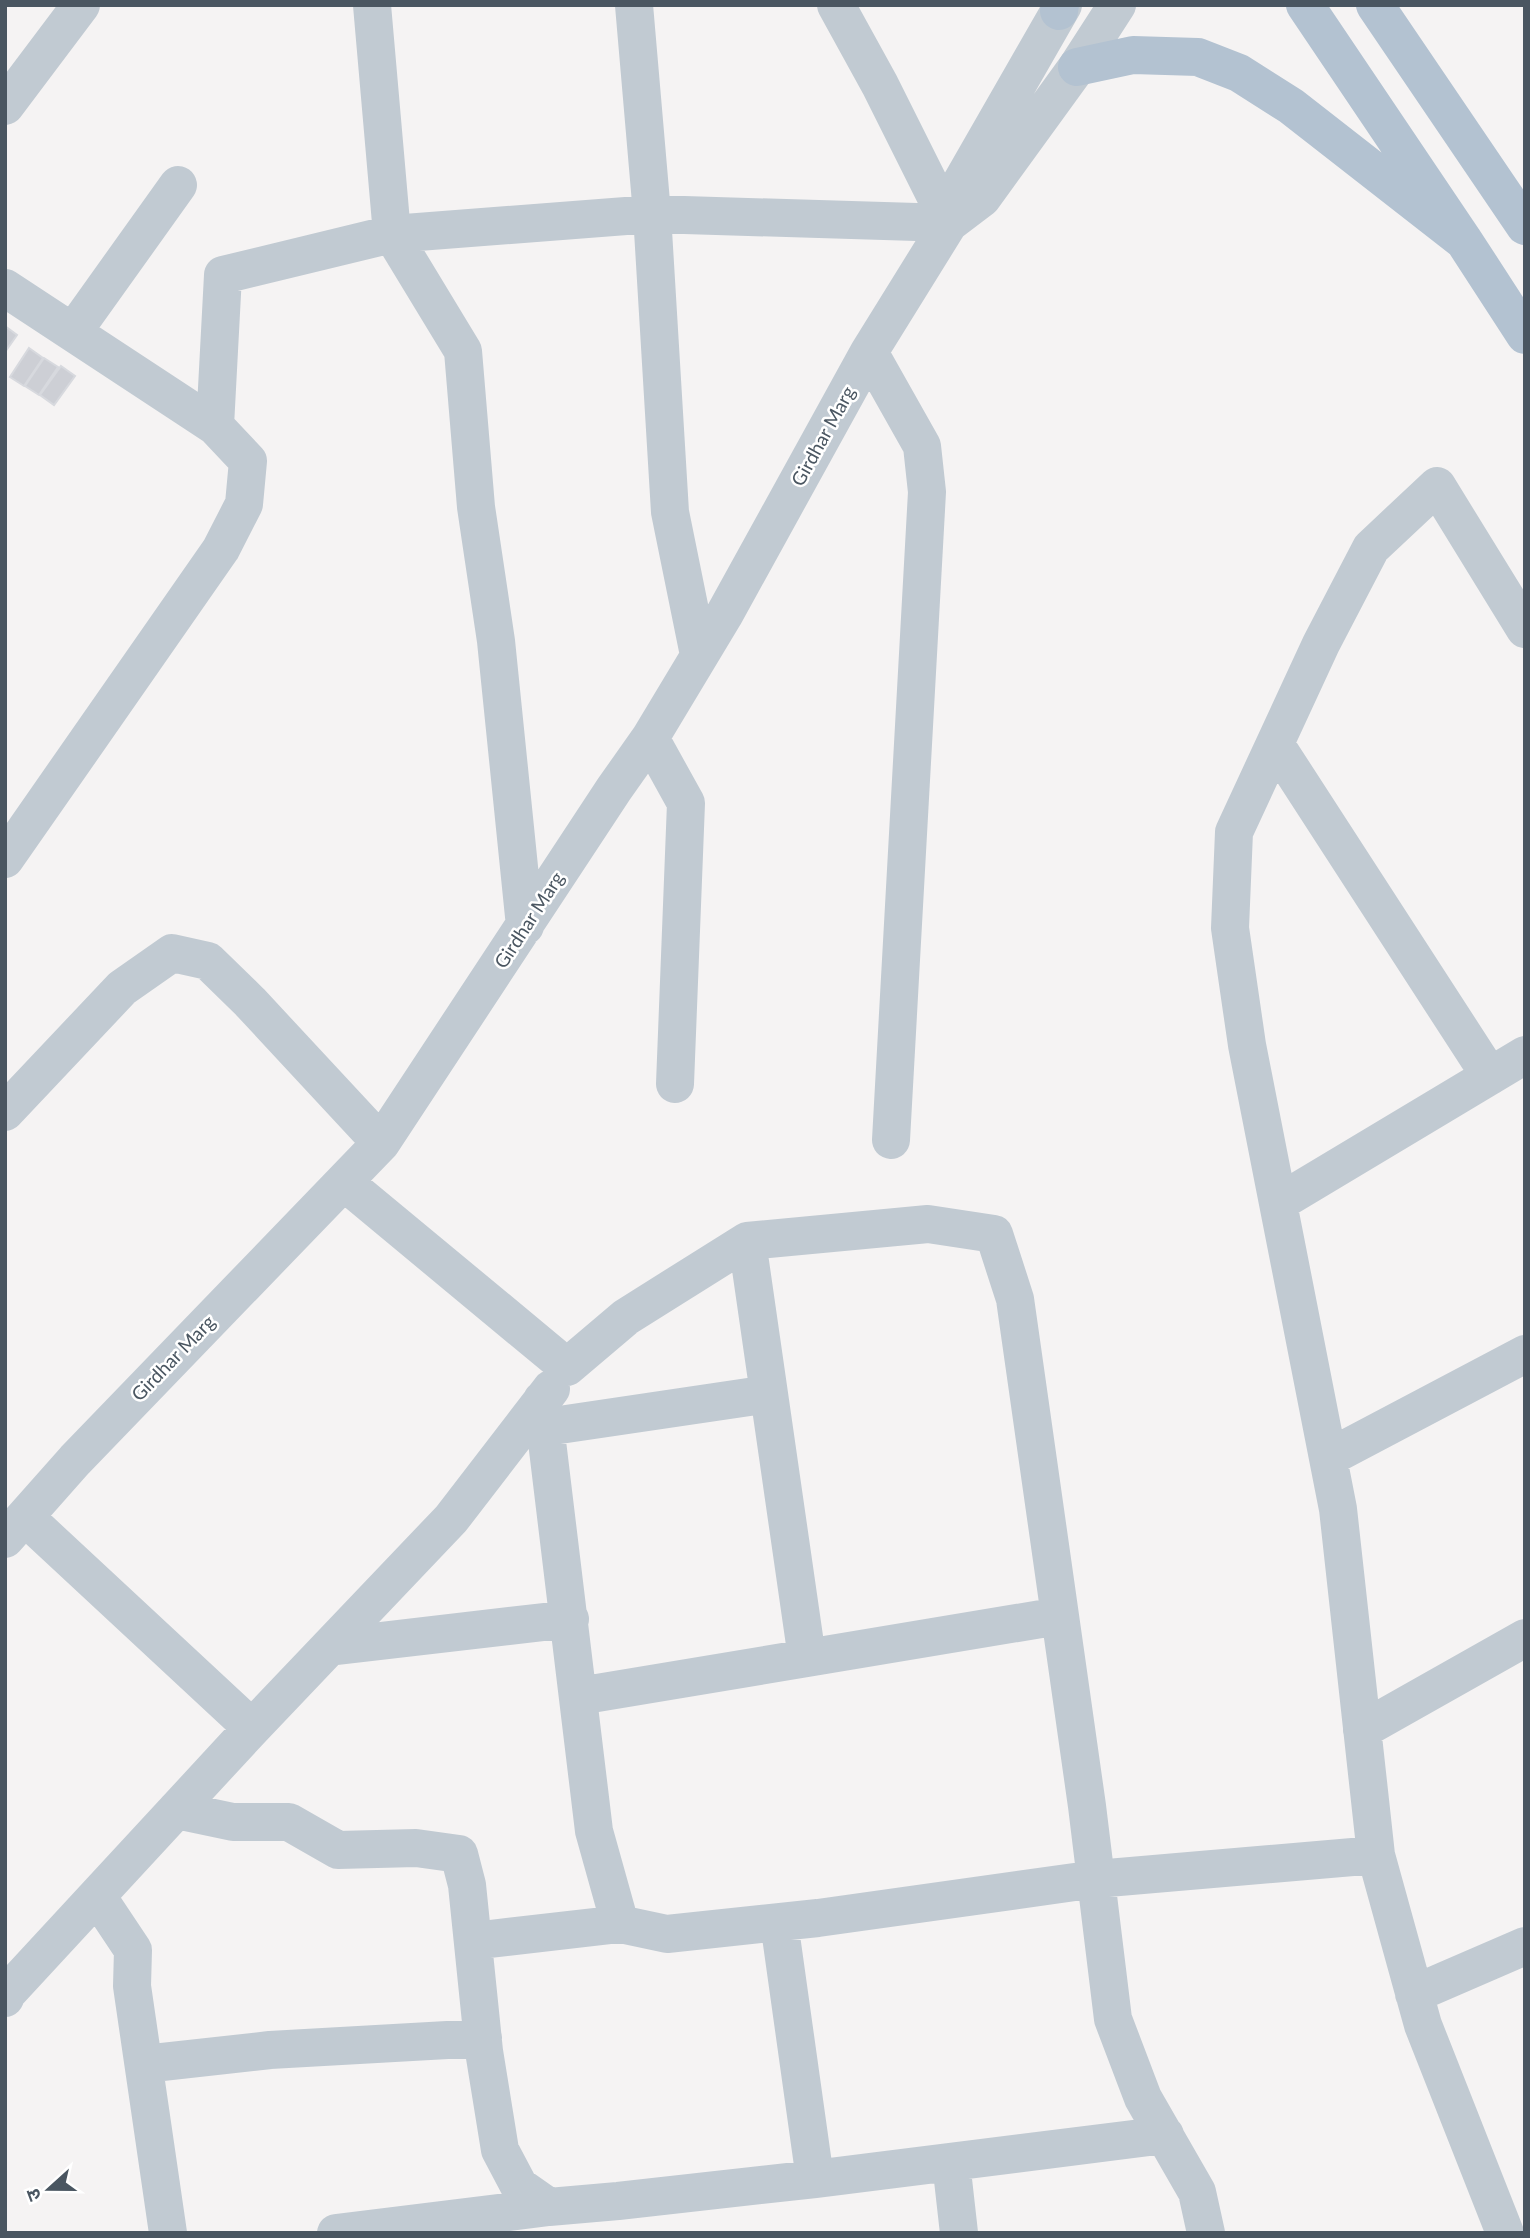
<svg xmlns="http://www.w3.org/2000/svg" width="1530" height="2238" font-family="Lato,'Noto Sans Devanagari',sans-serif">
<style>
.building{fill:#cdcfd5;stroke:#d7d9de;stroke-width:2}
.lines{fill:none;stroke-linecap:round;stroke-linejoin:round}
.minor{stroke:#c1cad2;stroke-width:38}
.major{stroke:#b3c2d1;stroke-width:38}
.labels{text-anchor:middle;stroke-width:5;stroke-linejoin:round;paint-order:stroke}
.street-label{font-size:19px;fill:#4a5661;stroke:#fff}
</style>
<rect width="100%" height="100%" fill="#f5f3f3"/>
<path class="building" d="M 5,326 L 17,335 L 5,352 Z
M 29,348 L 43,358 L 24,386 L 10,377 Z
M 44,358 L 58,367 L 39,395 L 25,386 Z
M 61,366 L 75,376 L 54,405 L 40,395 Z"/>
<g class="lines">
<path class="minor" d="M 372,5 L 392,234 L 463,351 L 476,507 L 496,641 L 525,926
M 634,5 L 652,214 L 670,512 L 699,655
M 836,5 L 880,85 L 949,223
M 5,106 L 81,5
M 5,288 L 215,426 L 248,461 L 244,504 L 221,549 L 5,859
M 73,332 L 178,185
M 869,352 L 922,446 L 927,492 L 891,1140
M 215,426 L 223,275 L 392,234 L 652,214 L 949,223 L 982,198 L 1077,67 L 1117,5
M 650,738 L 686,803 L 675,1084
M 1275,744 L 1490,1076
M 5,1112 L 122,988 L 172,953 L 208,961 L 250,1002 L 381,1143
M 344,1182 L 567,1367 L 626,1317 L 747,1241 L 928,1224 L 994,1234 L 1015,1299 L 1087,1806 L 1113,2019 L 1143,2098 L 1197,2192 L 1206,2233
M 1278,1203 L 1525,1055
M 747,1241 L 807,1658
M 542,1400 L 594,1831 L 620,1924 L 667,1934 L 818,1918 L 1096,1879 L 1376,1855
M 546,1427 L 769,1394
M 1328,1458 L 1525,1354
M 25,1517 L 252,1728
M 5,1539 L 75,1460 L 381,1143 L 614,789 L 650,738 L 724,615 L 869,352 L 949,223 L 961,183 L 1063,5
M 329,1647 L 570,1619
M 579,1696 L 1059,1616
M 1362,1730 L 1525,1638
M 176,1810 L 233,1822 L 289,1822 L 338,1850 L 416,1848 L 459,1854 L 467,1885 L 484,2051 L 500,2150 L 519,2186 L 549,2207 L 618,2201 L 815,2179 L 1165,2135
M 97,1896 L 133,1950 L 132,1986 L 168,2233
M 779,1922 L 815,2179
M 473,1941 L 620,1924
M 1414,1994 L 1525,1946
M 5,1998 L 7,1993 L 252,1728 L 451,1519 L 551,1389
M 144,2064 L 270,2050 L 483,2038
M 951,2162 L 959,2233
M 336,2233 L 549,2207
M 1505,2233 L 1423,2025 L 1376,1855 L 1338,1509 L 1247,1045 L 1230,928 L 1234,832 L 1321,644 L 1371,548 L 1437,486 L 1525,629"/>
<path class="major" d="M 1305,5 L 1464,241 L 1525,335
M 1375,5 L 1525,226
M 1059,11 L 1060,5
M 1077,67 L 1133,55 L 1198,57 L 1239,73 L 1291,106 L 1464,241"/>
</g>
<g class="labels">
<g class="street-label">
<text transform="translate(823 436) rotate(-61)" y="7">Girdhar Marg</text>
<text transform="translate(529 920) rotate(-57)" y="7">Girdhar Marg</text>
<text transform="translate(173 1358) rotate(-46)" y="7">Girdhar Marg</text>
</g>
</g>
<rect width="1530" height="2238" fill="none" stroke="#4a5661" stroke-width="14"/>
<g transform="translate(49 2189) rotate(249)" stroke="#ffffff" stroke-width="5" paint-order="stroke">
<path d="M0-5L12 26L0 18L-12 26Z" fill="#4a5661"/>
<text y="-10" font-size="19" font-weight="bold" text-anchor="middle" fill="#4a5661">उ</text>
</g>
</svg>
